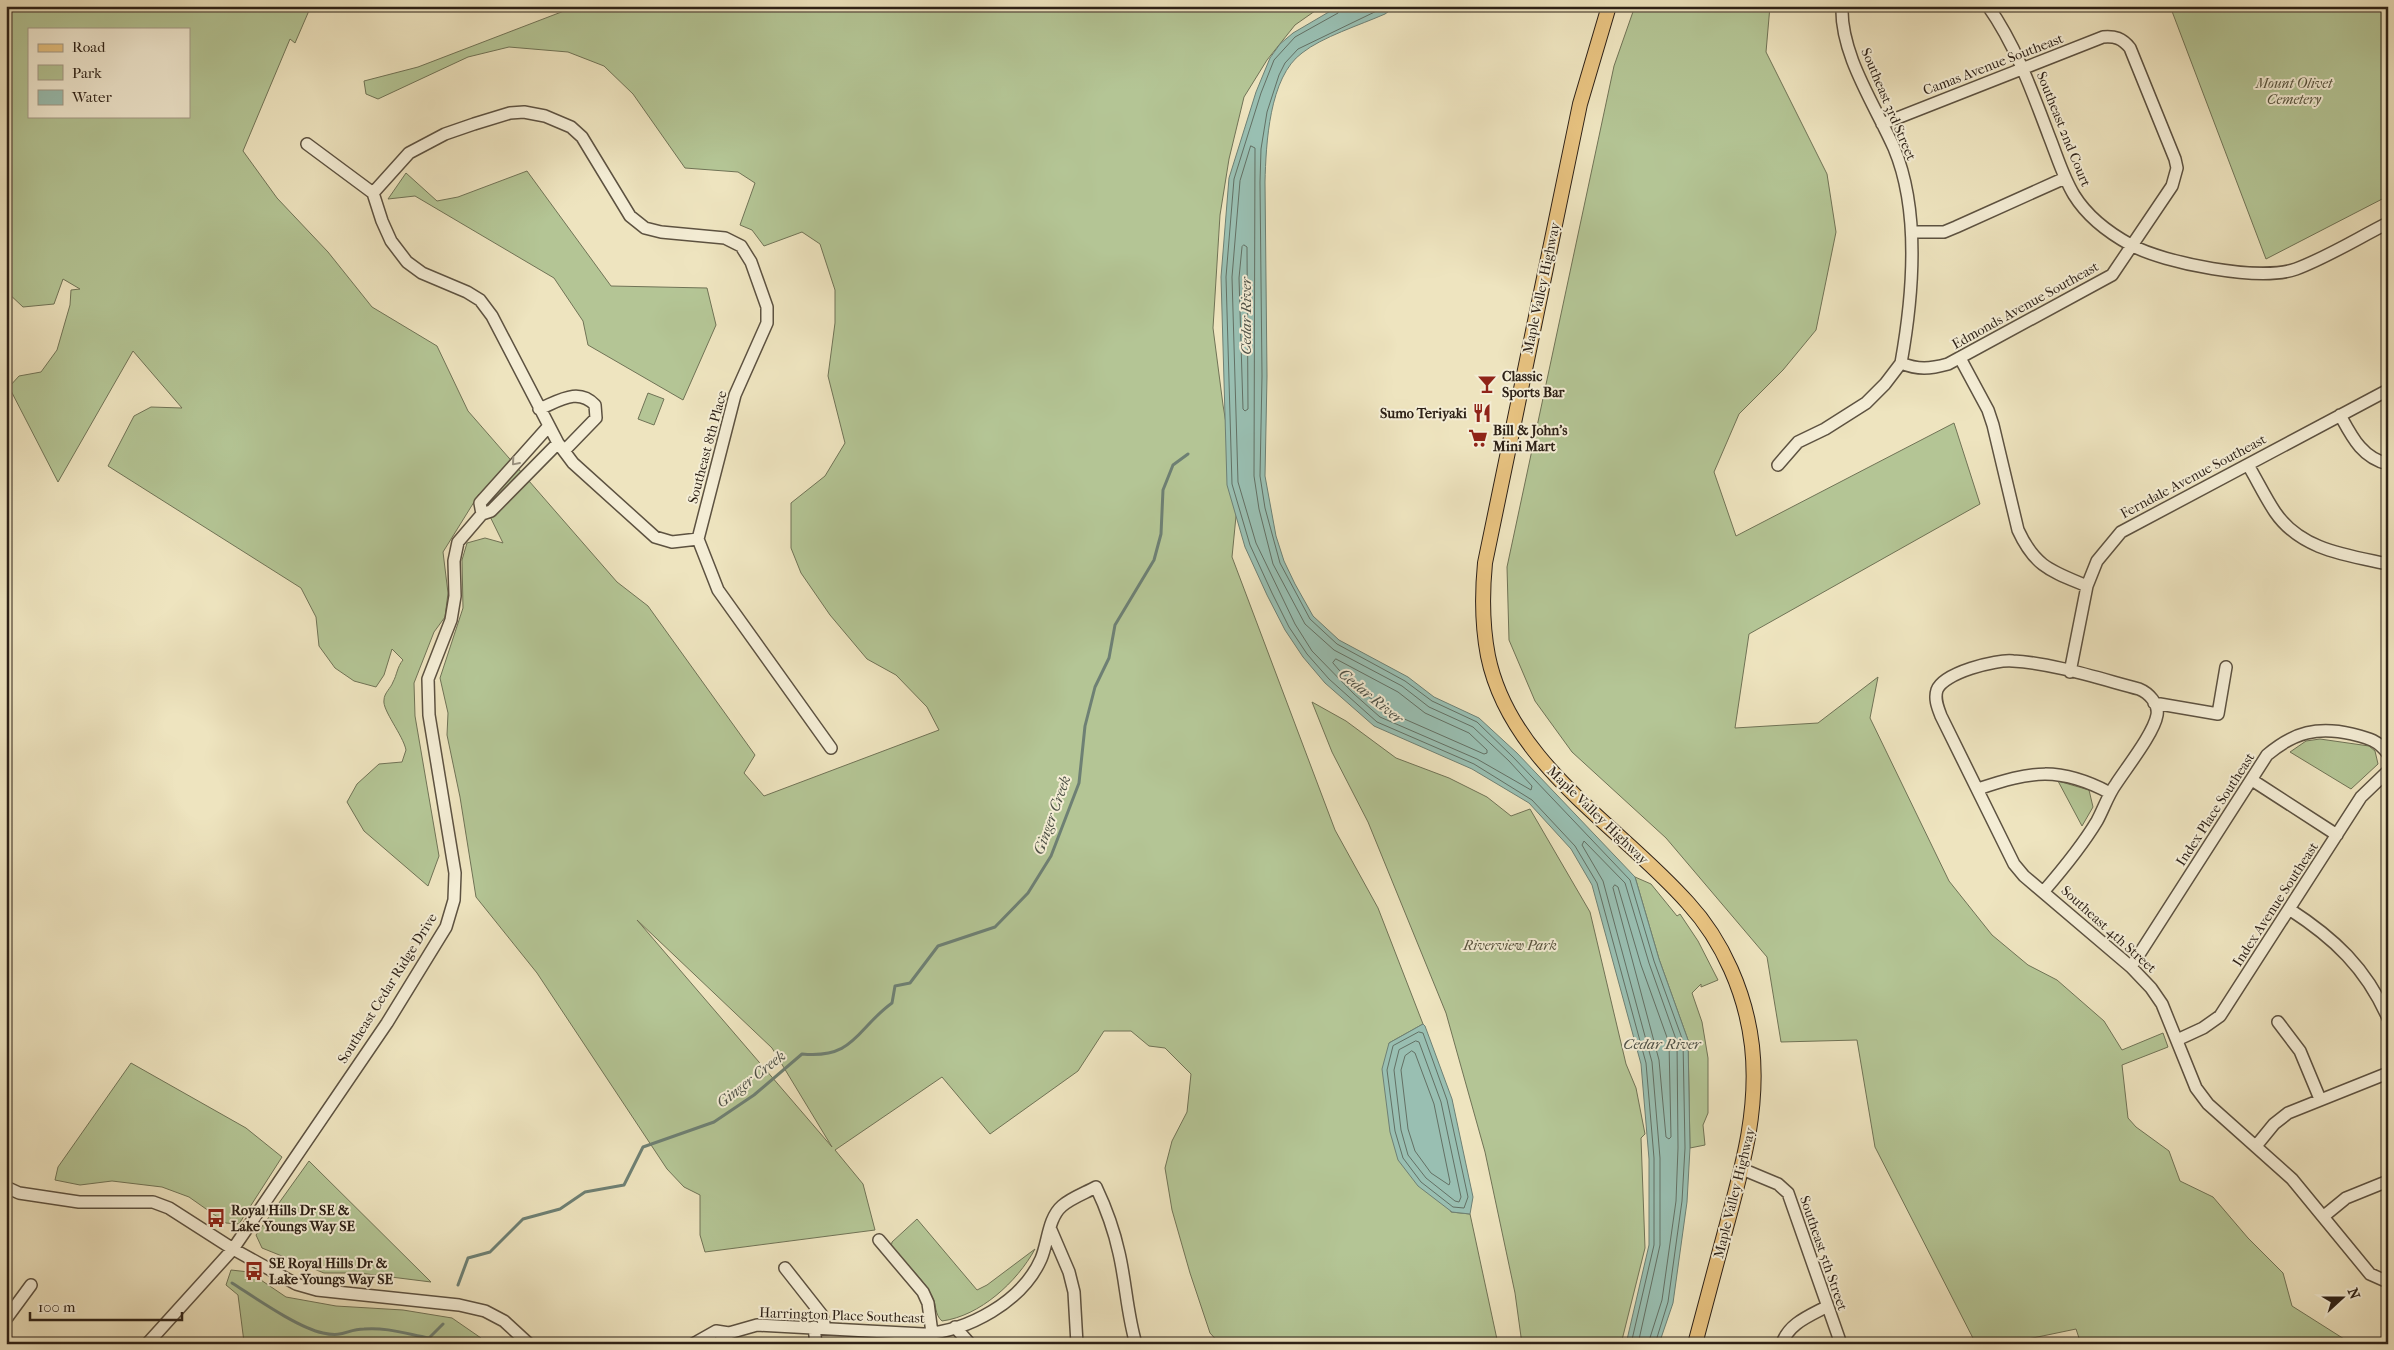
<svg xmlns="http://www.w3.org/2000/svg" width="2394" height="1350" font-family="'IM FELL French Canon',serif">
<style>
.green{fill:#b4c595;stroke:#707356;fill-rule:evenodd}
.water{fill:#99bfb2;stroke:#6e8074}
.lines{fill:none;stroke-linecap:round;stroke-linejoin:round}
.shore{stroke:#637064;stroke-width:1}
.stream{stroke:#6e8074;stroke-width:3}
.minor-casing{stroke:#5d5241;stroke-width:14}
.major-casing{stroke:#2d2117;stroke-width:16}
.minor{stroke:#f4edd5;stroke-width:11}
.major{stroke:#e7c280;stroke-width:14}
.oneway{stroke:#9a9180}
.labels{text-anchor:middle;stroke-width:4;stroke-linejoin:round;paint-order:stroke}
.street-label{font-size:14px;fill:#2d2117;stroke:#f4edd5}
.park-label{font-size:14px;font-style:italic;fill:#56523d;stroke:#f4edd5}
.poi-label{font-size:14px;font-weight:bold;fill:#2d2117;stroke:#f4edd5;text-anchor:start}
.water-label{font-size:15px;font-style:italic;fill:#4d5046;stroke:#f4edd5}
</style>
<rect width="100%" height="100%" fill="#eee4bf"/>
<filter id="stains"><feTurbulence type="fractalNoise" baseFrequency=".004" numOctaves="4"/><feColorMatrix values="0 0 0 0 .2 0 0 0 0 .09 0 0 0 0 .02 0 0 0 .5 -.17"/></filter>
<radialGradient id="worn" r=".72"><stop offset=".6" stop-color="#630" stop-opacity="0"/><stop offset="1" stop-color="#630" stop-opacity=".3"/></radialGradient>
<path class="green" d="M 6,6 L 311,6 L 295,43 L 290,39 L 243,151 L 277,198 L 328,252 L 372,307 L 437,346 L 468,411 L 617,582 L 648,606 L 755,755 L 744,773 L 764,796 L 939,730 L 927,707 L 896,675 L 867,659 L 830,615 L 801,573 L 791,548 L 791,503 L 825,476 L 845,443 L 828,376 L 835,323 L 835,290 L 820,244 L 802,232 L 764,246 L 752,230 L 740,225 L 755,183 L 738,172 L 685,168 L 633,94 L 604,66 L 568,52 L 509,47 L 468,57 L 378,99 L 366,94 L 364,81 L 418,67 L 577,6 L 1322,6 L 1295,25 L 1267,60 L 1244,97 L 1229,159 L 1220,215 L 1213,328 L 1223,405 L 1238,496 L 1232,557 L 1335,830 L 1378,908 L 1423,1024 L 1389,1043 L 1451,1212 L 1470,1214 L 1498,1344 L 1220,1344 L 1210,1333 L 1190,1273 L 1172,1210 L 1165,1168 L 1172,1141 L 1187,1112 L 1191,1074 L 1165,1048 L 1149,1046 L 1131,1031 L 1104,1031 L 1078,1071 L 990,1134 L 942,1077 L 835,1150 L 863,1184 L 875,1230 L 705,1252 L 700,1235 L 700,1195 L 684,1187 L 667,1169 L 537,973 L 476,897 L 460,797 L 447,735 L 448,713 L 440,678 L 463,608 L 462,560 L 467,543 L 485,538 L 503,543 L 479,494 L 443,552 L 448,593 L 445,617 L 434,632 L 414,683 L 415,716 L 439,856 L 428,886 L 364,831 L 347,802 L 357,784 L 379,764 L 402,762 L 406,750 C 403,735 382,710 384,700 C 384,693 391,688 393,682 C 397,675 397,667 403,660 L 392,649 L 384,675 L 376,687 L 354,681 L 335,668 L 319,646 L 316,617 L 301,588 L 108,466 L 134,416 L 151,407 L 182,408 L 133,351 L 58,482 L 9,387 L 19,376 L 41,372 L 57,350 L 70,305 L 71,290 L 80,289 L 63,279 L 54,304 L 23,307 L 6,291 ZM 29,29 L 189,29 L 189,116 L 29,116 ZM 637,920 L 772,1048 L 832,1147 Z
M 1635,6 L 1770,6 L 1766,52 L 1827,174 L 1836,232 L 1816,330 L 1783,370 L 1739,414 L 1714,472 L 1736,536 L 1954,423 L 1980,504 L 1749,634 L 1735,728 L 1818,723 L 1878,677 L 1870,718 L 1949,881 L 1992,935 L 2028,965 L 2057,980 L 2104,1021 L 2122,1050 L 2163,1033 L 2168,1047 L 2122,1065 L 2128,1118 L 2136,1127 L 2169,1151 L 2180,1181 L 2213,1197 L 2248,1238 L 2283,1273 L 2292,1306 L 2352,1344 L 2081,1344 L 2076,1329 L 2004,1344 L 1976,1344 L 1875,1147 L 1857,1040 L 1781,1042 L 1767,957 L 1666,838 L 1572,752 L 1535,701 L 1509,640 L 1507,567 L 1614,66 Z
M 2170,6 L 2388,6 L 2388,196 L 2266,259 Z
M 527,171 L 611,286 L 707,288 L 716,325 L 683,400 L 588,345 L 583,321 L 554,278 L 415,196 L 388,199 L 406,173 L 437,201 L 458,197 Z
M 648,393 L 664,399 L 654,425 L 638,419 Z
M 1312,702 L 1346,721 L 1396,758 L 1449,778 L 1487,797 L 1511,816 L 1530,809 L 1590,912 L 1626,1064 L 1636,1088 L 1645,1134 L 1641,1138 L 1645,1248 L 1621,1344 L 1522,1344 L 1515,1293 L 1485,1152 L 1446,1013 L 1368,822 L 1332,752 Z
M 2320,739 L 2369,746 L 2375,751 L 2378,764 L 2351,789 L 2290,752 L 2306,741 Z
M 2058,781 L 2089,790 L 2093,807 L 2082,826 Z
M 1635,877 L 1651,884 L 1677,916 L 1680,914 L 1698,941 L 1718,980 L 1701,987 L 1701,984 L 1692,993 L 1702,1022 L 1708,1058 L 1708,1113 L 1703,1125 L 1705,1145 L 1690,1148 L 1688,1040 L 1659,959 Z
M 131,1063 L 246,1128 L 282,1157 L 239,1224 L 226,1223 L 189,1197 L 162,1187 L 112,1181 L 80,1185 L 55,1180 L 58,1167 Z
M 309,1161 L 431,1282 L 359,1273 L 324,1273 L 262,1248 L 256,1235 Z
M 917,1219 L 977,1290 L 987,1285 L 1035,1249 C 1017,1282 980,1316 942,1321 C 934,1314 937,1305 932,1296 C 923,1278 904,1262 891,1247 L 892,1242 Z
M 231,1270 L 249,1272 L 286,1297 L 336,1306 L 403,1310 L 452,1318 L 481,1338 L 486,1344 L 244,1342 L 238,1295 L 226,1285 Z"/>
<path class="water" d="M 1339,6 L 1396,6 L 1385,14 C 1360,25 1322,37 1302,53 C 1269,77 1266,144 1265,182 L 1267,376 L 1265,476 L 1276,536 L 1284,561 L 1295,584 L 1313,616 L 1339,640 L 1408,677 L 1434,697 L 1479,718 L 1517,753 L 1635,877 L 1659,959 L 1688,1040 L 1690,1148 L 1687,1202 L 1673,1303 L 1659,1344 L 1626,1344 L 1649,1245 L 1649,1159 L 1641,1064 L 1592,885 L 1571,849 L 1529,803 L 1472,769 L 1374,726 L 1325,683 L 1303,657 L 1285,630 L 1267,595 L 1245,547 L 1227,485 L 1221,277 L 1229,178 L 1256,92 L 1270,58 L 1280,44 L 1293,33 Z
M 1423,1024 L 1425,1026 L 1452,1099 L 1473,1197 L 1470,1214 L 1452,1212 L 1418,1186 L 1398,1160 L 1390,1132 L 1382,1069 L 1389,1043 Z"/>
<g class="lines">
<path class="shore" d="M 1340,6 L 1338,13 L 1295,37 L 1274,60 L 1261,93 L 1234,179 L 1226,277 L 1232,484 L 1250,545 L 1272,593 L 1289,627 L 1307,654 L 1329,679 L 1377,722 L 1474,764 L 1532,800 L 1575,846 L 1597,883 L 1646,1063 L 1654,1158 L 1654,1245 L 1631,1344
M 1387,6 L 1298,49 L 1285,63 L 1279,75 L 1267,112 L 1261,149 L 1260,182 L 1262,376 L 1260,476 L 1265,508 L 1280,563 L 1310,619 L 1337,644 L 1405,681 L 1432,701 L 1477,722 L 1513,757 L 1630,880 L 1654,961 L 1683,1041 L 1685,1148 L 1682,1201 L 1668,1302 L 1655,1344
M 1251,146 L 1255,148 L 1254,476 L 1259,509 L 1273,564 L 1305,624 L 1334,650 L 1402,686 L 1429,707 L 1473,727 L 1509,761 L 1532,786 L 1531,790 L 1477,759 L 1380,717 L 1354,694 L 1312,651 L 1295,624 L 1256,543 L 1238,482 L 1232,277 L 1240,181 Z
M 1244,245 L 1247,247 L 1248,409 L 1245,411 L 1243,409 L 1239,278 L 1242,247 Z
M 1336,659 L 1398,692 L 1425,713 L 1469,733 L 1487,750 L 1487,753 L 1484,754 L 1384,710 L 1339,670 L 1333,663 Z
M 1615,885 L 1618,887 L 1641,965 L 1669,1043 L 1671,1137 L 1669,1139 L 1666,1137 L 1659,1060 L 1613,888 Z
M 1419,1032 L 1423,1033 L 1447,1100 L 1468,1197 L 1464,1208 L 1453,1207 L 1421,1182 L 1403,1158 L 1395,1131 L 1387,1070 L 1393,1046 Z
M 1416,1041 L 1419,1042 L 1441,1102 L 1461,1197 L 1459,1202 L 1455,1201 L 1426,1178 L 1408,1155 L 1401,1130 L 1394,1070 L 1399,1050 Z
M 1412,1051 L 1415,1053 L 1434,1104 L 1450,1182 L 1449,1185 L 1431,1173 L 1415,1151 L 1408,1129 L 1401,1070 L 1405,1056 Z
M 1638,1344 L 1660,1245 L 1660,1158 L 1652,1062 L 1603,881 L 1582,845 L 1584,841 L 1625,883 L 1649,963 L 1677,1042 L 1678,1148 L 1676,1201 L 1662,1300 L 1648,1344"/>
<path class="stream" d="M 232,1283 C 254,1297 298,1328 323,1333 C 344,1338 347,1329 364,1329 C 386,1327 407,1334 429,1338 L 443,1324
M 458,1285 L 468,1258 L 490,1252 L 523,1219 L 560,1209 L 585,1192 L 624,1185 L 643,1147 L 714,1122 L 754,1095 L 802,1054 C 855,1059 856,1029 892,1003 L 895,986 L 910,983 L 938,946 L 995,927 L 1028,893 L 1051,856 L 1079,783 L 1085,726 L 1095,687 L 1109,658 L 1115,625 L 1154,560 L 1161,534 L 1163,490 L 1173,465 L 1188,454"/>
<g class="minor-casing">
<path id="minor" d="M 1842,6 C 1840,54 1875,105 1894,148 C 1921,212 1913,296 1901,363
M 1988,6 C 2016,46 2032,91 2049,136 C 2057,156 2063,177 2074,195 C 2087,216 2109,233 2131,245 C 2164,263 2260,282 2296,269 C 2328,257 2358,238 2388,223
M 307,144 L 373,193 L 382,221 L 391,241 L 407,262 L 422,273 L 467,292 L 480,300 L 492,316 L 558,443 L 573,463 L 655,537 L 672,542 L 698,539
M 373,193 L 409,153 L 445,134 L 474,124 L 510,113 L 524,112 L 545,116 L 571,127 L 582,137 L 630,216 L 645,228 L 661,232 L 725,238 L 741,246 L 751,262 L 767,307 L 767,323 L 735,395 L 698,539 L 718,590 L 831,748
M 1913,232 L 1944,232 L 1956,227 L 2065,178
M 1960,358 L 1988,410 L 1993,425 L 2018,530 C 2035,567 2051,571 2087,586
M 539,409 C 559,401 578,387 595,405 L 596,418 L 564,451
M 2340,415 C 2352,437 2362,458 2388,464
M 1778,465 L 1798,442 L 1825,429 L 1866,403 L 1885,384 L 1901,363 C 1918,370 1930,369 1948,364 L 2112,275 L 2172,186 L 2177,168 L 2175,159 L 2130,48 C 2122,38 2115,36 2103,37 L 1882,124
M 2248,465 C 2257,480 2265,497 2275,512 C 2301,550 2346,555 2388,564
M 482,514 L 480,503 L 548,427
M 2070,672 L 2087,586 L 2097,561 L 2121,532 L 2388,390
M 2154,703 L 2218,714 L 2226,667
M 2252,780 L 2337,835
M 1978,789 C 2031,771 2059,766 2110,793
M 2044,891 C 2063,869 2082,846 2097,821 C 2104,808 2108,795 2116,784 C 2127,767 2154,733 2157,715 C 2159,704 2149,693 2139,689 C 2101,679 2052,663 2013,661 C 1996,659 1943,673 1937,690 C 1934,699 1938,708 1941,716 L 2014,864 L 2024,876 L 2131,967 L 2151,988 L 2162,1004 L 2196,1088 L 2208,1104 L 2292,1179 L 2370,1274 L 2388,1282
M 2289,909 C 2334,938 2366,968 2388,1018
M 2131,967 L 2267,755 C 2294,732 2318,726 2352,734 C 2368,738 2378,740 2388,754
M 2278,1022 L 2300,1051 L 2320,1099
M 2177,1040 L 2203,1028 L 2220,1016 L 2361,797 L 2388,771
M 2256,1146 L 2274,1124 L 2288,1113 L 2388,1073
M 1742,1169 L 1778,1184 L 1788,1193 L 1841,1344
M 6,1187 L 19,1193 L 79,1202 L 153,1202 L 169,1208 L 233,1249 L 296,1284 L 317,1290 L 459,1305 L 485,1311 L 504,1321 L 529,1344
M 2324,1216 L 2346,1198 L 2388,1181
M 1051,1230 L 1069,1272 L 1074,1292 L 1077,1344
M 879,1240 L 923,1292 L 928,1303 L 932,1333
M 785,1268 L 822,1315 L 825,1328
M 6,1319 L 31,1285
M 814,1327 L 816,1344
M 955,1327 L 970,1344
M 147,1344 L 233,1249 L 387,1023 L 446,927 L 454,900 L 455,873 L 429,715 L 428,679 L 451,620 L 455,596 L 454,561 L 458,542 L 482,514 L 491,511 L 558,443
M 693,1344 L 716,1331 L 729,1333
M 717,1344 L 729,1333 L 757,1325 L 923,1334 C 968,1331 1022,1302 1041,1259 C 1048,1243 1048,1218 1062,1206 C 1071,1198 1085,1193 1096,1187 C 1106,1208 1114,1230 1119,1253 C 1126,1283 1127,1314 1136,1344
M 1782,1344 C 1788,1324 1809,1316 1826,1307"/>
</g>
<g class="major-casing">
<path id="major" d="M 1609,6 L 1580,104 L 1485,563 C 1482,594 1482,625 1488,656 C 1510,764 1620,826 1688,903 C 1723,941 1746,994 1752,1046 C 1759,1108 1743,1165 1727,1224 C 1716,1264 1706,1304 1695,1344"/>
</g>
<use href="#minor" class="minor"/>
<use href="#major" class="major"/>
</g>
<defs><path id="oneway-chevron" d="M-2-3.5L2.5 0L-2 3.5" fill="none" stroke-width="1.6" stroke-linecap="round" stroke-linejoin="round" transform="scale(1.25)"/></defs>
<use class="oneway" href="#oneway-chevron" transform="translate(515 462) rotate(131)"/>
<defs>
<g id="bar-bare" transform="scale(1.5)"><path d="M-6-5H6L.8 .8V4.5H3.5V6h-7V4.5H-.8V.8Z" fill="#8f2418" stroke="#f4edd5" stroke-width="2.5" paint-order="stroke"/></g>
<g id="restaurant-bare" transform="scale(1.5)"><path d="M-5-6h1v4h1v-4h1v4h1v-4h1v5L-1.5 .5V6h-2V.5L-5-1ZM5-6V6H3V1.5H1.5Q1.5-4 5-6Z" fill="#8f2418" stroke="#f4edd5" stroke-width="2.5" paint-order="stroke"/></g>
<g id="supermarket-bare" transform="scale(1.5)"><path d="M-6-5.5h2.5l.6 2H6L4.5 2H-2.5L-4.4-4H-6ZM-1.5 3.2a1.3 1.3 0 1 0 .1 0ZM3 3.2a1.3 1.3 0 1 0 .1 0Z" fill="#8f2418" stroke="#f4edd5" stroke-width="2.5" paint-order="stroke"/></g>
<g id="bus-bare" transform="scale(1.5)"><path d="M-5-6H5V4H4V6H2V4H-2V6H-4V4H-5ZM-3.5-4V0h7V-4ZM-3.5 1.2v1.5H-2V1.2ZM2 1.2v1.5H3.5V1.2Z" fill="#8f2418" stroke="#f4edd5" stroke-width="2.5" paint-order="stroke"/></g>
</defs>
<g fill-rule="evenodd">
<use href="#bar-bare" x="1487" y="384"/>
<use href="#restaurant-bare" x="1482" y="413"/>
<use href="#supermarket-bare" x="1478" y="438"/>
<use href="#bus-bare" x="216" y="1218"/>
<use href="#bus-bare" x="254" y="1271"/>
</g>
<g class="labels">
<g class="street-label">
<text transform="translate(1993 64) rotate(-21)" y="5">Camas Avenue Southeast</text>
<text transform="translate(1889 104) rotate(67)" y="5">Southeast 3rd Street</text>
<text transform="translate(2064 129) rotate(68)" y="5">Southeast 2nd Court</text>
<text transform="translate(1541 288) rotate(-78)" y="5">Maple Valley Highway</text>
<text transform="translate(2025 305) rotate(-29)" y="5">Edmonds Avenue Southeast</text>
<text transform="translate(707 447) rotate(-75)" y="5">Southeast 8th Place</text>
<text transform="translate(2193 476) rotate(-28)" y="5">Ferndale Avenue Southeast</text>
<text transform="translate(2215 809) rotate(-57)" y="5">Index Place Southeast</text>
<text transform="translate(1598 815) rotate(44)" y="5">Maple Valley Highway</text>
<text transform="translate(2275 904) rotate(-57)" y="5">Index Avenue Southeast</text>
<text transform="translate(2109 929) rotate(42)" y="5">Southeast 4th Street</text>
<text transform="translate(387 988) rotate(-58)" y="5">Southeast Cedar Ridge Drive</text>
<text transform="translate(1734 1193) rotate(-76)" y="5">Maple Valley Highway</text>
<text transform="translate(1824 1253) rotate(71)" y="5">Southeast 5th Street</text>
<text transform="translate(842 1315) rotate(2)" y="5">Harrington Place Southeast</text>
</g>
<g class="park-label">
<text x="2294" y="88">Mount Olivet<tspan x="2294" dy="16">Cemetery</tspan></text>
<text x="1510" y="950">Riverview Park</text>
</g>
<g class="poi-label">
<text x="1502" y="381">Classic<tspan x="1502" dy="16">Sports Bar</tspan></text>
<text x="1467" y="418" text-anchor="end">Sumo Teriyaki</text>
<text x="1493" y="435">Bill &amp; John's<tspan x="1493" dy="16">Mini Mart</tspan></text>
<text x="231" y="1215">Royal Hills Dr SE &amp;<tspan x="231" dy="16">Lake Youngs Way SE</tspan></text>
<text x="269" y="1268">SE Royal Hills Dr &amp;<tspan x="269" dy="16">Lake Youngs Way SE</tspan></text>
</g>
<g class="water-label">
<text transform="translate(1246 316) rotate(-90)" y="5">Cedar River</text>
<text transform="translate(1371 696) rotate(39)" y="5">Cedar River</text>
<text transform="translate(1052 815) rotate(-70)" y="5">Ginger Creek</text>
<text x="1662" y="1049">Cedar River</text>
<text transform="translate(751 1079) rotate(-38)" y="5">Ginger Creek</text>
</g>
</g>
<rect width="2394" height="1350" fill="none" stroke="#eee4bf" stroke-width="25"/>
<rect x="8" y="8" width="2379" height="1335" fill="none" stroke="#2d2117" stroke-width="2.5"/>
<rect x="12" y="12" width="2369" height="1325" fill="none" stroke="#2d2117"/>
<rect x="28" y="28" width="162" height="90" fill="#f4edd5" stroke="#a49b89"/>
<rect x="38" y="44" width="25" height="8" fill="#e7c280" stroke="#a49b89"/>
<text x="72" y="52" font-size="15" fill="#2d2117">Road</text>
<rect x="38" y="65" width="25" height="15" fill="#b4c595" stroke="#a49b89"/>
<text x="72" y="78" font-size="15" fill="#2d2117">Park</text>
<rect x="38" y="90" width="25" height="15" fill="#99bfb2" stroke="#a49b89"/>
<text x="72" y="102" font-size="15" fill="#2d2117">Water</text>
<g transform="translate(2342 1298) rotate(69)" stroke="#f4edd5" stroke-width="4" paint-order="stroke">
<path d="M0-4L9 19L0 12L-9 19Z" fill="#2d2117"/>
<text y="-8" font-size="14" font-weight="bold" text-anchor="middle" fill="#2d2117">N</text>
</g>
<path d="M30 1312v8h152v-8" fill="none" stroke="#2d2117" stroke-width="2.5"/>
<text x="38" y="1312" font-size="15" fill="#2d2117" stroke="#f4edd5" stroke-width="4" paint-order="stroke">100 m</text>
<rect width="100%" height="100%" filter="url(#stains)"/>
<rect width="100%" height="100%" fill="url(#worn)"/>
</svg>
